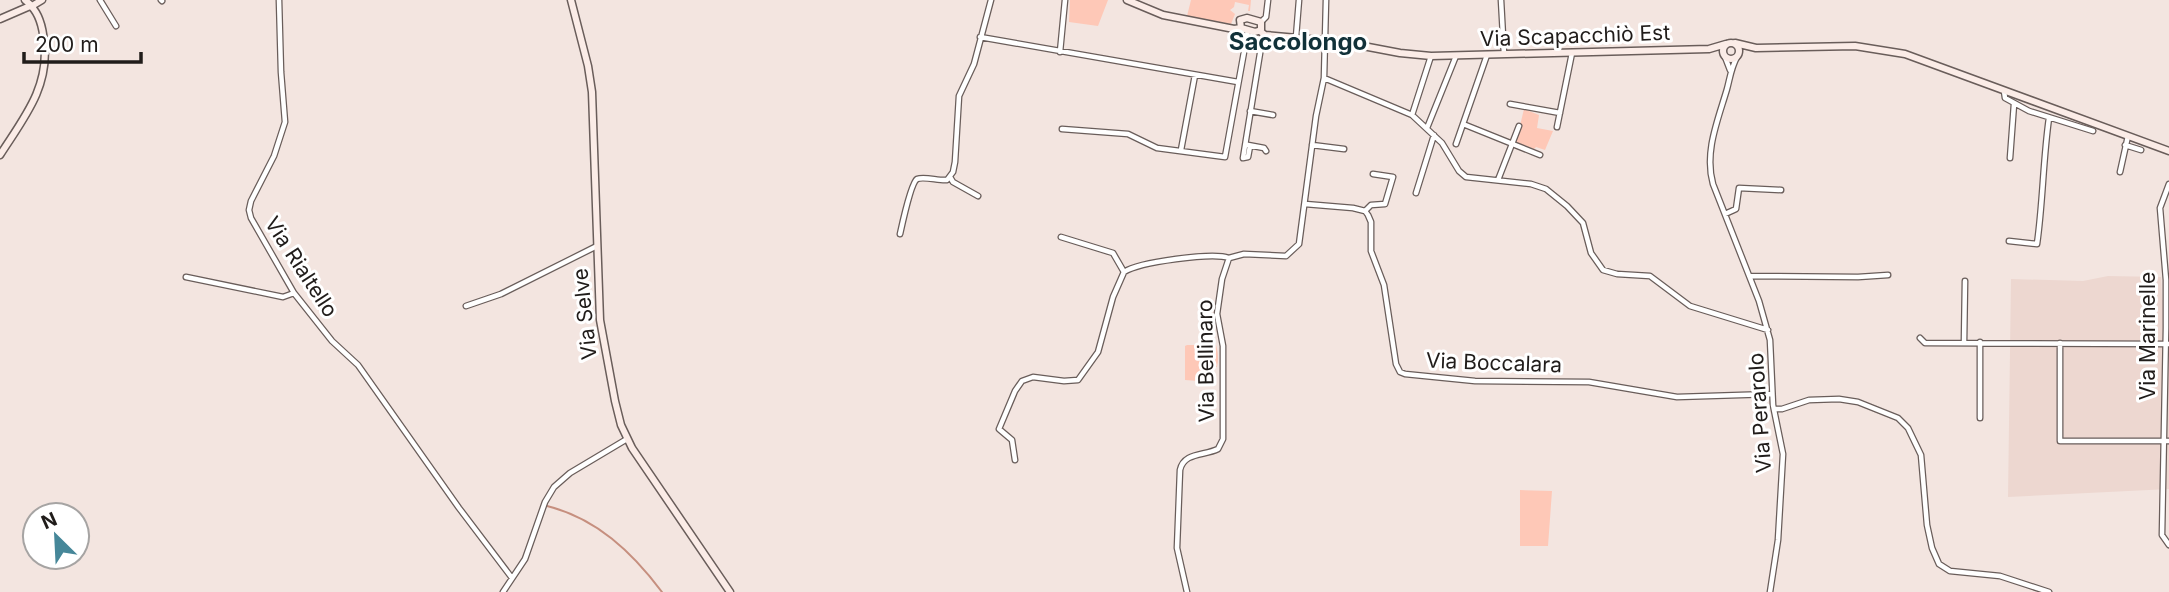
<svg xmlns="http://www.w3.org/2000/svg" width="2169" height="592" font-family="Inter,sans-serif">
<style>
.built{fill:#edd7d0}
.green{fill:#fec8b7}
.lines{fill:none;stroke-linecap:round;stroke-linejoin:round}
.stream{stroke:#c68f7f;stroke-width:2}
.street-casing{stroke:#695d5a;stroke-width:7}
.secondary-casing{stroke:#695d5a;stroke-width:9}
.street{stroke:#fff;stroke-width:4.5}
.secondary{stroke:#fbece7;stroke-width:6}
.labels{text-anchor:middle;stroke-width:6;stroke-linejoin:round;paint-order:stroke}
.street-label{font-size:21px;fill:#201c1a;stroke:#fff}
.quarter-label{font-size:24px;font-weight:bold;fill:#113139;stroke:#fff}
</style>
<rect width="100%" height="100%" fill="#f3e5e0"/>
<path class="built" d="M 2108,276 L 2161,277 L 2162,300 L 2169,301 L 2169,489 L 2008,497 L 2011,279 L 2083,281 Z"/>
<path class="green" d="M 1070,0 L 1108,0 L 1098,26 L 1069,22 Z
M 1191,0 L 1251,0 L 1250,11 L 1248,11 L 1249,5 L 1235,2 L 1234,7 L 1230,10 L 1235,14 L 1231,24 L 1187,16 Z
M 1524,109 L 1539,115 L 1537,128 L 1553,131 L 1545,150 L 1536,147 L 1534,149 L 1516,142 Z
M 1187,345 L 1216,345 C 1218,352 1219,359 1217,367 L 1214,367 L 1213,382 L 1185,380 L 1185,346 Z
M 1520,490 L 1552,491 L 1548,546 L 1520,546 Z"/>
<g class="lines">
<path class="stream" d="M 547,506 C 596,518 632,552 662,592"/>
<g class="street-casing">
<path id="street" d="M 100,0 L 116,26
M 161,0 L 162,1
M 279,0 L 281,72 L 285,122 L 274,156 L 251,201 L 249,210 L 251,218 L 294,293 L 332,341 L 358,365 L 459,508 L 512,578
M 1501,0 L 1504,54
M 1261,22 L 1266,17 L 1268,0
M 980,37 L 1238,82
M 1296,37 L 1299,0
M 1060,52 L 1065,0
M 1725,57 L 1730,70
M 1737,57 C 1731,68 1730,78 1727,89 C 1718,120 1704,152 1713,184 L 1759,301 L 1770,340 L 1773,405 L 1783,454 L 1778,540 L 1770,592
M 1324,78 L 1412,115 L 1442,143 L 1459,171 L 1466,177 L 1531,184 L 1546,189 L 1567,206 L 1583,223 L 1591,253 L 1603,270 L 1617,274 L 1650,276 L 1690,306 L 1768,330
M 2004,91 L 2005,98 L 2029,111 L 2093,131
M 1510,104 L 1560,113
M 1250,111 L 1273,115
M 1412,115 L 1431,56
M 1463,124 L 1540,155
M 1557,127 L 1572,53
M 1427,128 L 1456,56
M 1062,129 L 1128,134 L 1157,148 L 1225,157 L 1248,30
M 1456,144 L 1487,55
M 1248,145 L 1264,148 L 1266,151
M 1312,145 L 1344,149
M 2125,145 L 2141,150
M 1250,146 L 1248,157 L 1243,158 L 1263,35
M 1181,150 L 1195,75
M 2010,158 L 2014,104
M 2120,172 L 2128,136
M 950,177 L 953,182 L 978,196
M 1498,180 L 1519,126
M 2169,184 L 2160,208 L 2166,280 L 2166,328 L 2162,535 L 2169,545
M 1416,193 L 1434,135
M 1305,204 L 1353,208 L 1365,211 L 1368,215 L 1371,222 L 1371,251 L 1384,285 L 1396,364 L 1400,372 L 1405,374 L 1475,381 L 1589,382 L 1677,397 L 1772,394
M 1365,211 L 1371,205 L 1385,204 L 1393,177 L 1373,174
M 1725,214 L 1736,209 L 1739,188 L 1781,190
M 900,234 C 902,225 911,183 917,179 C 924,176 939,181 947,180 L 953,172 L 955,162 L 959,96 L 974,64 L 991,0
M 1061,237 L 1113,253 L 1124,272
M 2009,241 L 2037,244 C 2043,202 2043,160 2049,118
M 1750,276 L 1858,277 L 1888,275
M 186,277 L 283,297 L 294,293
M 466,306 L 501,294 L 597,246
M 1920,338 L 1925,343 L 2169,344
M 1964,343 L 1965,281
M 2060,343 L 2060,441 L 2169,441
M 1774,409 L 1782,409 L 1809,400 L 1839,399 L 1858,402 L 1898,418 L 1908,428 L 1921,455 L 1927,525 L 1932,548 L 1939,564 L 1950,571 L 2000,576 L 2049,592
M 1980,418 L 1980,342
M 1015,460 L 1012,440 L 999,429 L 1015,391 L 1022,381 L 1033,377 L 1064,381 L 1078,380 L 1098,352 L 1113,297 L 1124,272 C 1139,262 1213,252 1229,258
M 503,592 L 525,559 L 545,502 L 554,487 L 570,473 L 627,439
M 1187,592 L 1177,548 L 1180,470 C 1184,452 1204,456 1218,449 L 1223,439 L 1223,346 L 1217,314 L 1222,279 L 1229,258 L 1244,254 L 1286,256 L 1299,244 L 1316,116 L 1324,78 L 1326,0"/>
</g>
<g class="secondary-casing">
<path id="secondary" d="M 25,0 L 32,6 L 42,0
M 571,0 L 588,66 L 592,92 L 600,320 L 615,401 L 621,425 L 632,448 L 730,592
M 1127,0 L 1163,15 L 1234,29 L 1241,28
M 1247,18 L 1261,22 L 1261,30 L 1255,32 L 1241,28 L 1240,20 Z
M 0,19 L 30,6
M 1260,31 L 1265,35 L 1342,42 L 1400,53 L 1431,56 L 1709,49 L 1726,44
M1723 51a8 8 0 1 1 16 0a8 8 0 1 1-16 0Z
M 1735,43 L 1756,48 L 1855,46 L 1905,54 L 2169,151
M 0,155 C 23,119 50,87 44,42 C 43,30 40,15 31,6"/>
</g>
<use href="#street" class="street"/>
<use href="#secondary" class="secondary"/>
</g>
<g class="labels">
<g class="street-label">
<text transform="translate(1575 36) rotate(-2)" y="7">Via Scapacchiò Est</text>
<text transform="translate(301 267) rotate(57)" y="7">Via Rialtello</text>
<text transform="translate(585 314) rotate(-96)" y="7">Via Selve</text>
<text transform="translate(2148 336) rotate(-90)" y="7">Via Marinelle</text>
<text transform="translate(1206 361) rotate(-91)" y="7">Via Bellinaro</text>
<text transform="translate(1494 363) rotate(2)" y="7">Via Boccalara</text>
<text transform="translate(1760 413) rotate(-94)" y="7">Via Perarolo</text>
</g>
<g class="quarter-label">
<text x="1298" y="50">Saccolongo</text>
</g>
</g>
<g transform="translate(56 536) rotate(336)"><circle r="33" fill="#ffffff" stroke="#a6a4a3" stroke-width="2"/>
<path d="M0-5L12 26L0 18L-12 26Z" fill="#468799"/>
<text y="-10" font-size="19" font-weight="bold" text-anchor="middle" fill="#201c1a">N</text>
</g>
<path d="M24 52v10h117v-10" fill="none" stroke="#201c1a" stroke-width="3.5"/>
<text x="35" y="52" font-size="21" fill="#201c1a" stroke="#ffffff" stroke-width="5" paint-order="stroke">200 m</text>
</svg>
